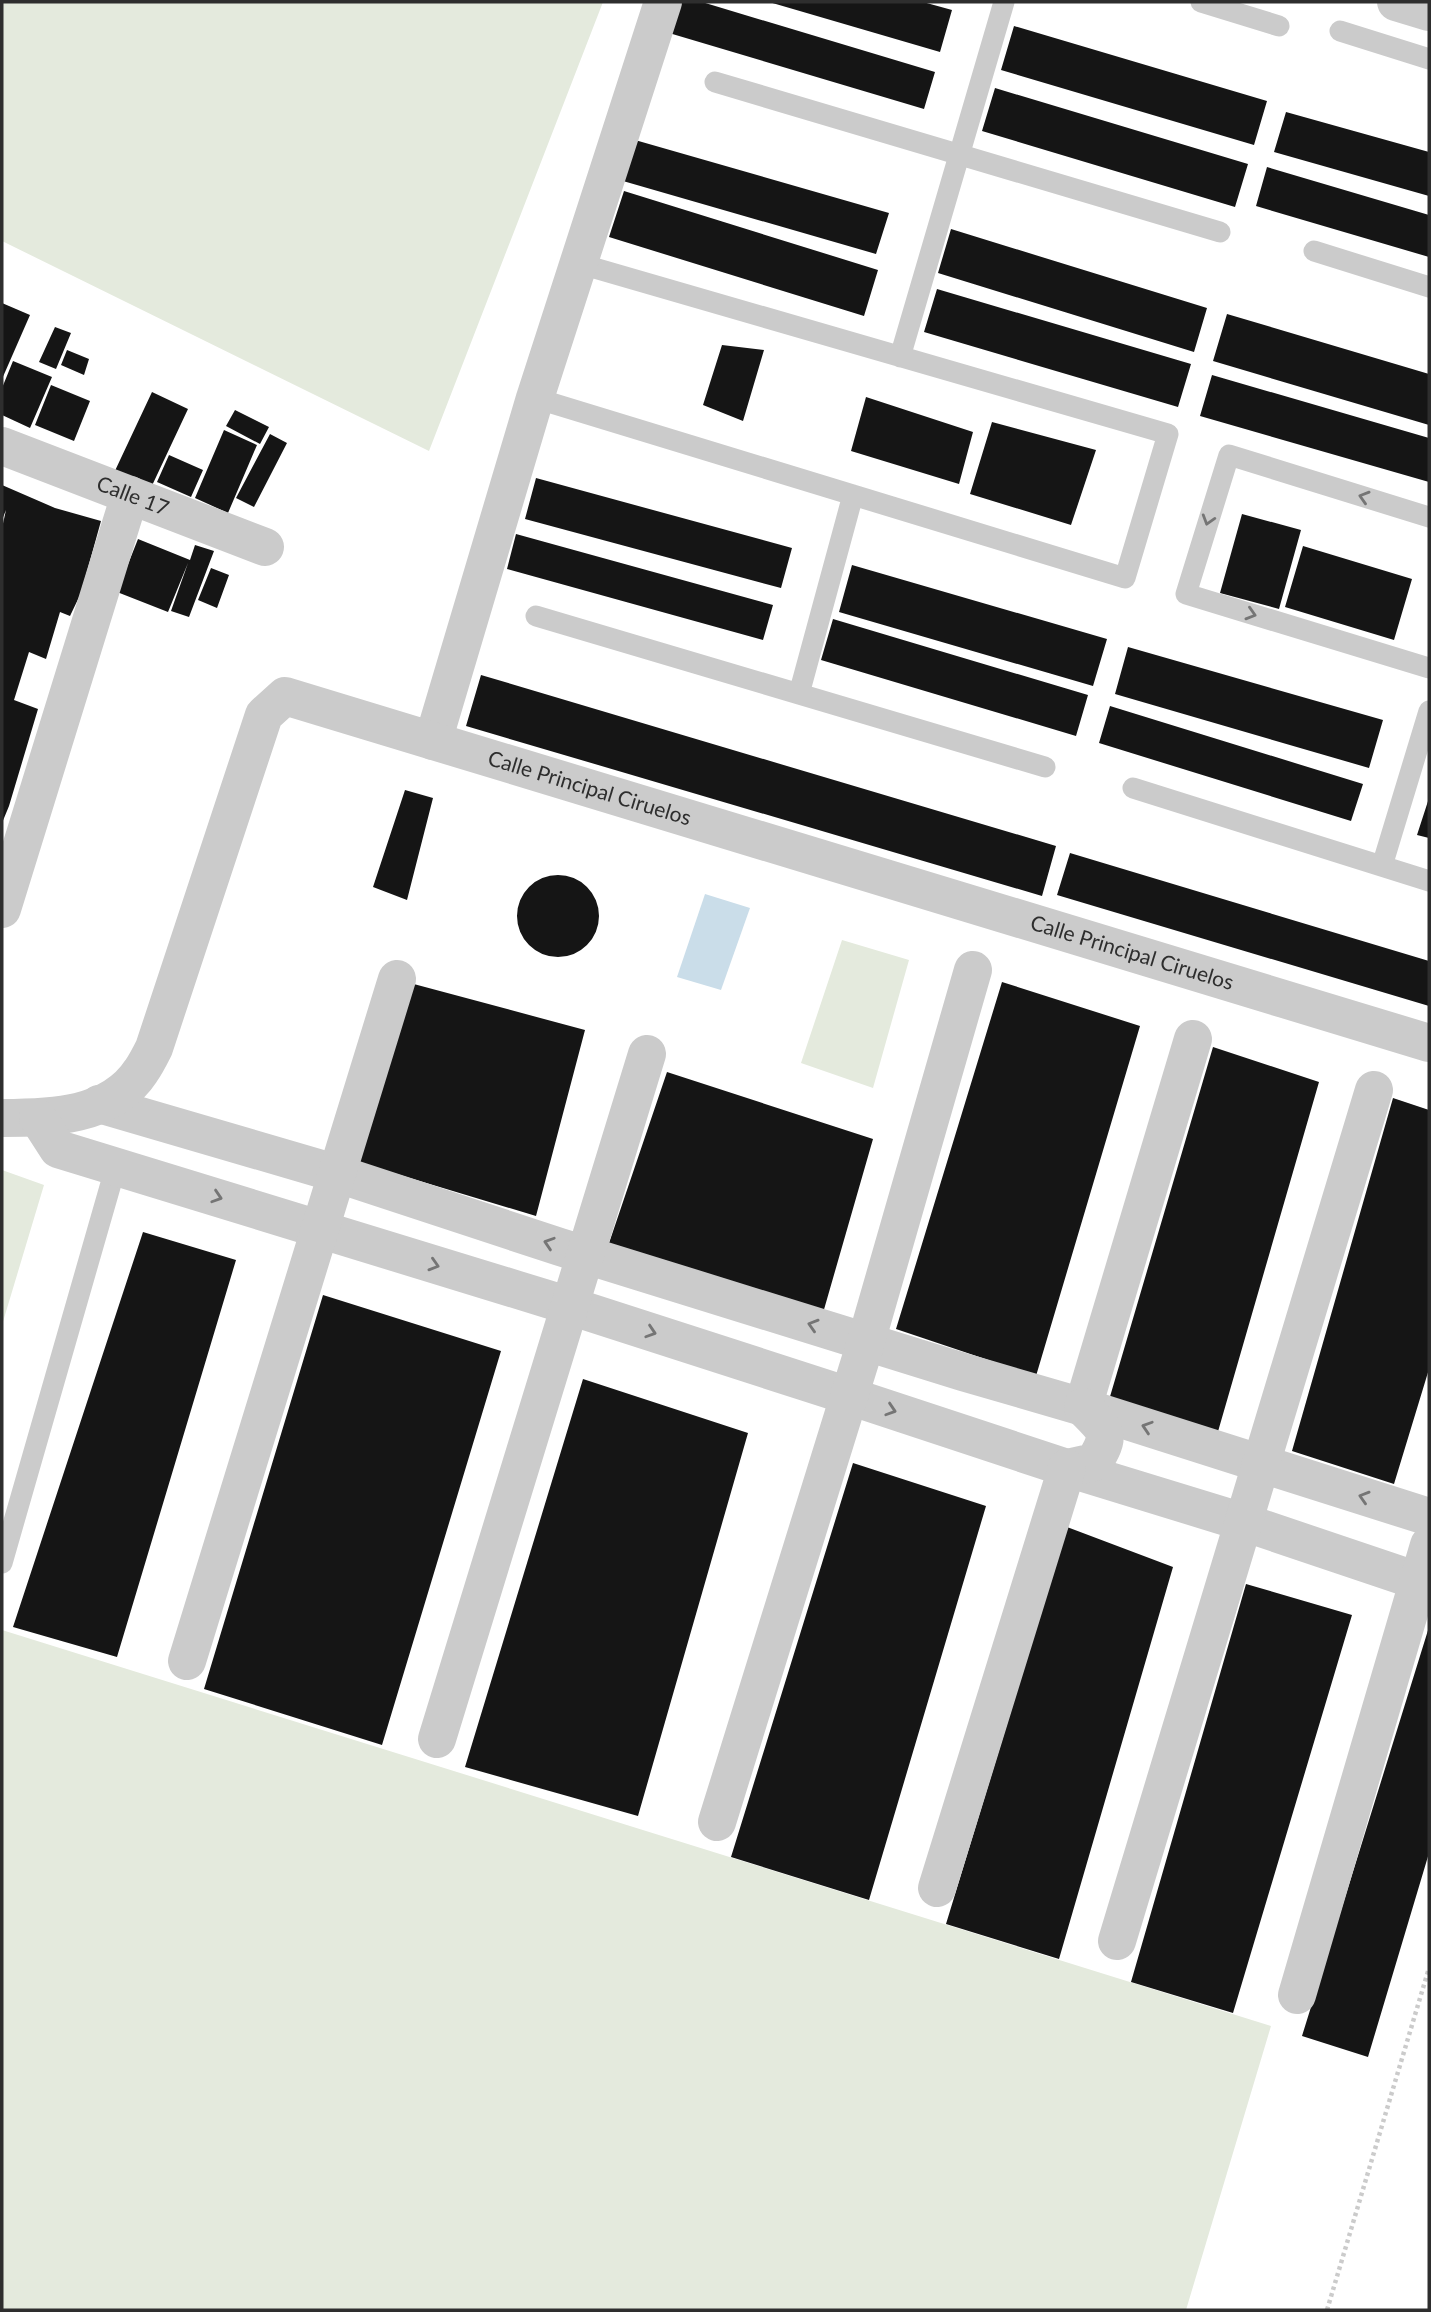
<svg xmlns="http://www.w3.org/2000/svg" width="1431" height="2312" font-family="Lato,sans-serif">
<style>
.green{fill:#e4eadd}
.water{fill:#cadde9}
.building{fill:#151515}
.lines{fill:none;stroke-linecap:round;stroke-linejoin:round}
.path{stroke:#cbcbcb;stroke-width:4.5;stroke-dasharray:3.5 3.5;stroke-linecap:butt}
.lane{stroke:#cbcbcb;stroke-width:21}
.street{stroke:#cbcbcb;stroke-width:38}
.oneway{stroke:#757575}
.labels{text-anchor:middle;stroke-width:7;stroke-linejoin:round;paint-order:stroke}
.street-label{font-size:21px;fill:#2e2e2e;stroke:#fff}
</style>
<rect width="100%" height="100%" fill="#fff"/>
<path class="green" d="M 2,2 L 603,2 L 429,451 L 2,241 Z
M 842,940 L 909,960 L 873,1088 L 801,1063 Z
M 2,1170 L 44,1185 L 2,1325 Z
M 2,1630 L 1271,2026 L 1186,2310 L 2,2310 Z"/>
<path class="water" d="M 705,894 L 750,908 L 721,990 L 677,977 Z"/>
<path class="building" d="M 678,2 L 702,2 L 935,72 L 924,109 L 669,33 Z
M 769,2 L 923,2 L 952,10 L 940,52 Z
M 1014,26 L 1267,101 L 1254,145 L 1001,70 Z
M 995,88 L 1248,164 L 1235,207 L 982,131 Z
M 1286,112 L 1429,152 L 1429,196 L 1274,152 Z
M 635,140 L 889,213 L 876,254 L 623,181 Z
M 1267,167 L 1429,215 L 1429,257 L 1256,206 Z
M 624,191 L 878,270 L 864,316 L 609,237 Z
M 951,229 L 1207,308 L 1194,352 L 938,273 Z
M 937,289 L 1191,364 L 1178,407 L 924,332 Z
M 2,303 L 30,315 L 2,379 Z
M 1227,314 L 1429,374 L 1429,425 L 1213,361 Z
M 55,327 L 71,333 L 56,369 L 39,362 Z
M 722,345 L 764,350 L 743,421 L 703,405 Z
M 67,350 L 89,359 L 84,375 L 61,365 Z
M 13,361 L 52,377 L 30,428 L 2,415 L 2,388 Z
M 1212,375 L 1429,438 L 1429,482 L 1200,416 Z
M 51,385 L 90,401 L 74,441 L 35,425 Z
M 152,392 L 188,409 L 149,492 L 113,475 Z
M 866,397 L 973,432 L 959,484 L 851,451 Z
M 235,410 L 269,427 L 260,444 L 226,426 Z
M 992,422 L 1096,450 L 1071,525 L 970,494 Z
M 224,430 L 257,445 L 228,513 L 195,498 Z
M 270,434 L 287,443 L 254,507 L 236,498 Z
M 169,455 L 203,470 L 191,497 L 157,482 Z
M 536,478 L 792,548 L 781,588 L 525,519 Z
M 2,485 L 55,508 L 101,521 L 81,593 L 70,616 L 60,612 L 46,659 L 29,652 L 14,700 L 38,709 L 9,806 L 2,823 L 2,528 L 6,510 L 2,520 Z
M 1242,514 L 1301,530 L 1279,609 L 1220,593 Z
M 516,534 L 773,605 L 763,640 L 507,569 Z
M 138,539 L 190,560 L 195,545 L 214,551 L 189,617 L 171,611 L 188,563 L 168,612 L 117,592 Z
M 1303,546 L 1412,579 L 1394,640 L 1285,607 Z
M 852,565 L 1107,639 L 1093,686 L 839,612 Z
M 211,568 L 229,575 L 217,608 L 198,600 Z
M 833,619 L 1088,695 L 1076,736 L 821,660 Z
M 1128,647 L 1383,720 L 1369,768 L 1115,694 Z
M 481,675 L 1056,846 L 1042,896 L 466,726 Z
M 1110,706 L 1363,784 L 1351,821 L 1099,743 Z
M 405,790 L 433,798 L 407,900 L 373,887 Z
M 1429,798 L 1429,838 L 1417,835 Z
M 1070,853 L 1429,961 L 1429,1006 L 1057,895 Z
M517 916a41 41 0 1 1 82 0a41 41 0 1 1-82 0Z
M 1002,982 L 1140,1026 L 1036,1376 L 896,1329 Z
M 410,983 L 585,1030 L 536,1216 L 347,1159 Z
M 1213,1047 L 1319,1082 L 1217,1435 L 1109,1400 Z
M 667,1072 L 873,1139 L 823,1313 L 606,1252 Z
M 1393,1098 L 1429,1110 L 1429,1369 L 1394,1484 L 1292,1451 Z
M 143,1232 L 236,1260 L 117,1657 L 13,1627 Z
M 323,1295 L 501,1351 L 382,1745 L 204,1689 Z
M 583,1379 L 748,1433 L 638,1816 L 465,1767 Z
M 853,1463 L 986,1506 L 869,1900 L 731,1857 Z
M 1067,1527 L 1173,1567 L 1059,1959 L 946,1924 Z
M 1246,1584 L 1352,1615 L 1233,2013 L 1131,1982 Z
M 1429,1627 L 1429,1853 L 1368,2057 L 1302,2036 Z"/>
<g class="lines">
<path class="path" d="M 1327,2310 L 1429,1968"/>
<path class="lane" d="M 1201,2 L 1279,26
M 1340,31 L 1429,59
M 715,82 L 1220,232
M 1314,251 L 1429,287
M 900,357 L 1004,2
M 535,398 L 1125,578 L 1168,434 L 577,263
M 1429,517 L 1229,455 L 1186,594 L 1429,668
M 536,616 L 1045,767
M 799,694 L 853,495
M 1133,788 L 1429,881
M 1382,866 L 1429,711
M 2,1563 L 116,1166"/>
<g class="street">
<path d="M 1396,2 L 1429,12"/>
<path id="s1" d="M 2,446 L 265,547"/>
<path d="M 433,741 L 535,398 L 663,2"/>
<path d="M 2,909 L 130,495"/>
<path d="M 99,1104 L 335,1173 L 560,1247 L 963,1372 L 1083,1407 L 1429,1517"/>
<path id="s2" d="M 2,1118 C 50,1118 111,1117 141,1071 C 146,1064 150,1056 154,1048 L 264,715 L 285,696 L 1429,1043"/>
<path d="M 38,1118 L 58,1149 L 570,1306 L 849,1396 L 1067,1468 L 1243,1522 L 1418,1581"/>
<path d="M 1083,1407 L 1193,1039"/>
<path d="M 1067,1468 L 1094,1462 C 1113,1433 1105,1430 1083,1407"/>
<path d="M 187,1661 L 397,979"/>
<path d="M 437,1739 L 647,1054"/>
<path d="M 717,1822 L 866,1342 L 973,970"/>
<path d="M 937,1888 L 1067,1468"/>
<path d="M 1117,1941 L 1374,1090"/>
<path d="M 1297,1995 L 1429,1545"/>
</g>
</g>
<defs><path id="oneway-chevron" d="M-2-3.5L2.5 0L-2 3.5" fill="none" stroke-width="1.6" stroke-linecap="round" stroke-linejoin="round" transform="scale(1.75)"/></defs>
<g class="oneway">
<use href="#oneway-chevron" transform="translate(1364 497) rotate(-163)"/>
<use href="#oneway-chevron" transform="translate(1208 520) rotate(107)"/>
<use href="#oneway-chevron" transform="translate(1251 614) rotate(17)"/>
<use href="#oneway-chevron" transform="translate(217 1197) rotate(18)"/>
<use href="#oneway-chevron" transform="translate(549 1243) rotate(-162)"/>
<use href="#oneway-chevron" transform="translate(434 1265) rotate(17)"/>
<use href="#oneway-chevron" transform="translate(813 1325) rotate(-163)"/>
<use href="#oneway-chevron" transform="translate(651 1332) rotate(18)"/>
<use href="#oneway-chevron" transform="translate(891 1410) rotate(18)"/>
<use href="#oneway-chevron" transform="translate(1147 1427) rotate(-162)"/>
<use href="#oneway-chevron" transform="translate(1364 1497) rotate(-163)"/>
</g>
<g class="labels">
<g class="street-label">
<text dy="7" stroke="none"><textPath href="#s1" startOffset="140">Calle 17</textPath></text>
<text dy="7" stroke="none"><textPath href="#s2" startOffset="877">Calle Principal Ciruelos</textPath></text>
<text dy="7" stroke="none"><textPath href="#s2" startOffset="1444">Calle Principal Ciruelos</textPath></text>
</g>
</g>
<rect width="1431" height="2312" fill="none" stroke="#2e2e2e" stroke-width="7"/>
</svg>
